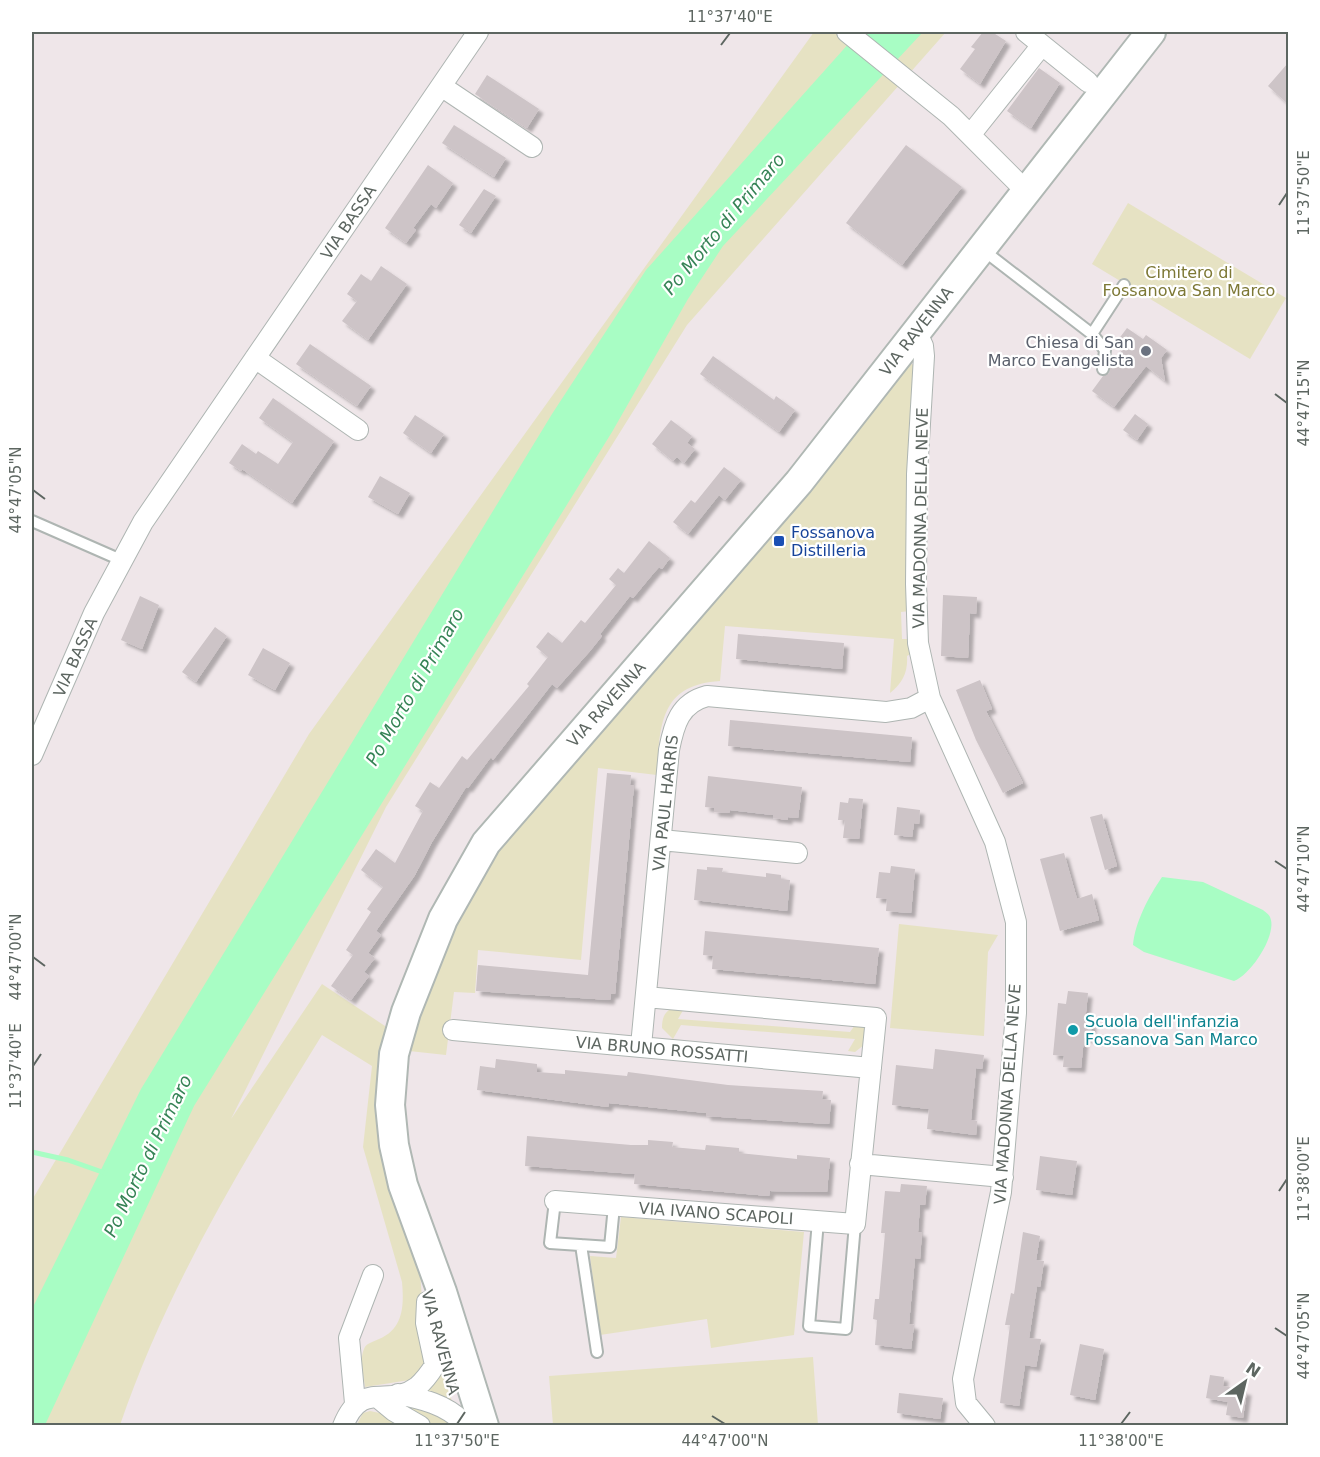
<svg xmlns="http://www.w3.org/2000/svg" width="1320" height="1457" font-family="'DejaVu Sans',sans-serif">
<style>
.green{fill:#e6e2c3}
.water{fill:#a8fdc4}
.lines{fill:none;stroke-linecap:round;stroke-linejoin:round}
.stream{stroke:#a8fdc4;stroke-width:5}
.building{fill:#cdc4c7;filter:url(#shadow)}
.service-casing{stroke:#aeb5b2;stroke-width:14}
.minor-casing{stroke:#aeb5b2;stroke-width:22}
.secondary-casing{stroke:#b0b8b4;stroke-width:32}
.service{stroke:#fff;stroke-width:10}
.minor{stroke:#fff;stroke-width:20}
.secondary{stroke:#fff;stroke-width:28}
.ticks{fill:none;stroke:#5d6661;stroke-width:2}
.worship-dot{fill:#6b7280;stroke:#fff;stroke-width:2}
.transit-dot{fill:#1a4fb4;stroke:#fff;stroke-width:2}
.culture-dot{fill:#0f9aa8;stroke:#fff;stroke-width:2}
.labels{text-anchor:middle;stroke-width:4.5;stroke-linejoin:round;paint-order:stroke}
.street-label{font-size:16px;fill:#5d6661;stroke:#fff}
.park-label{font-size:16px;fill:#7d7835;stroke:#fff}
.worship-label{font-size:16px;fill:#5b616d;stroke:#fff;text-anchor:end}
.transit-label{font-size:16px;fill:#164399;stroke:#fff;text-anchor:start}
.culture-label{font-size:16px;fill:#0d838f;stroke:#fff;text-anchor:start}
.water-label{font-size:18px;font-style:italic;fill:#368356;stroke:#fff}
.neatline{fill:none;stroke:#5d6661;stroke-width:2}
.ticks-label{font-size:15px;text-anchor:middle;fill:#5d6661}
</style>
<defs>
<filter id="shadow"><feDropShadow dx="4.5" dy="4.5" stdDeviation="1.5" flood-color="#0004"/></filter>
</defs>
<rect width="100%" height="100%" fill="#efe6e9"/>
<path class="green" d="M 814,32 L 946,32 L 687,325 L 386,807 L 231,1119 L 322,984 L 388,1028 L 420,1272 L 427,1366 L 416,1379 L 365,1387 C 364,1376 359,1360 364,1349 C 366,1343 373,1342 379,1339 C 404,1329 404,1304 402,1282 L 363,1147 L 372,1066 L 322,1035 C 244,1161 168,1285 120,1425 L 32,1426 L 32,1200 L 309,734 Z
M 1128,203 L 1286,298 L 1250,359 L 1092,264 Z
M 907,362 L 914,365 L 910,611 L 901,612 L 902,639 L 910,639 L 912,653 L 907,656 C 908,672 903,683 890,693 L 894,639 L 725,626 L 720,681 C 659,685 660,726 657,775 L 598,768 L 581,960 L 478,950 L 475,993 L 454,992 L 446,1055 L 409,1051 L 430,977 L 480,871 Z
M 899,924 L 998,935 L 988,952 L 984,1036 L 890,1028 Z
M 675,1006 L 685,1007 L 678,1019 L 850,1032 L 858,1021 L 867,1027 L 869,1041 L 855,1052 L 848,1051 L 855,1039 L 681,1025 L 673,1039 L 662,1028 C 662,1016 665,1012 675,1006 Z
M 621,1217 L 804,1232 L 794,1335 L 711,1348 L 707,1319 L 600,1335 L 590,1256 L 616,1258 Z
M 813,1357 L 818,1425 L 553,1425 L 549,1376 Z
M 442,1367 L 453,1405 L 417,1393 Z
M 406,1399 L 456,1425 L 429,1426 L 383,1400 Z
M 370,1411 L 384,1414 L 407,1426 L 356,1426 L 363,1413 Z"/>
<path class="water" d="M 859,32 L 923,32 L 723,246 L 688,299 L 612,432 L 194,1106 L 45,1425 L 32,1425 L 32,1309 L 141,1089 L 552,414 L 646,270 Z
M 1162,877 L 1203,882 L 1263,910 C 1265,912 1269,914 1270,917 C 1278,934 1251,975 1234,981 L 1144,952 L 1133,945 C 1135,922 1149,896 1162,877 Z"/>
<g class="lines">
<path class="stream" d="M 32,1152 L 68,1160 L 105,1173"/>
</g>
<path class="building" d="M 983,32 L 992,32 L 1006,41 L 980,84 L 960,69 L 975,49 L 971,47 Z
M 1288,63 L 1288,104 L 1268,86 Z
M 1039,68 L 1060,83 L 1031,128 L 1007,111 Z
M 487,75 L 539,109 L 527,128 L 475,94 Z
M 454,125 L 506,158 L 494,177 L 442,143 Z
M 906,145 L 962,187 L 902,265 L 846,223 Z
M 428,165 L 453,183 L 436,208 L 431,204 L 413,228 L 416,230 L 406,243 L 385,228 Z
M 484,189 L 496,196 L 471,233 L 459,225 Z
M 381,266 L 407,284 L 368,340 L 342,321 L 357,301 L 347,294 L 361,274 L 371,281 Z
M 1127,328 L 1143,339 L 1146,335 L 1167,350 L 1161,358 L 1165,381 L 1146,366 L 1114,407 L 1092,391 L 1103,376 L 1109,373 L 1111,365 L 1123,349 L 1115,344 Z
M 310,344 L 371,386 L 357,406 L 296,364 Z
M 713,356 L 774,400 L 776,396 L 795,410 L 779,432 L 700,374 Z
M 273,398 L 334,441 L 292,503 L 242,469 L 241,471 L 229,463 L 242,444 L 256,454 L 258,451 L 278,464 L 293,442 L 259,418 Z
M 1135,414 L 1148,424 L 1137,440 L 1123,430 Z
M 415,415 L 444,434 L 431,453 L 403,433 Z
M 671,420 L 692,436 L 687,443 L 695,449 L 684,463 L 677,457 L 673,461 L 652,444 Z
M 724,467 L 741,480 L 725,500 L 719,495 L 688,534 L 673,522 L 691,500 L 695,503 Z
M 380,476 L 410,493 L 398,514 L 368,497 Z
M 649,541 L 670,558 L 662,569 L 659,567 L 652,575 L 633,598 L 630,596 L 600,634 L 602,636 L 590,651 L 557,688 L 552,684 L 493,760 L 491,757 L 468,788 L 466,787 L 432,842 L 415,875 L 376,931 L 381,935 L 368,953 L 375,958 L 364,972 L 369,976 L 351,1000 L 331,986 L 353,955 L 346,950 L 371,912 L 367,909 L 383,887 L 361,870 L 376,849 L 395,863 L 423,811 L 415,806 L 430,782 L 439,788 L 462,756 L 467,760 L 529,686 L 527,684 L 548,657 L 536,647 L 548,632 L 562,643 L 581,620 L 585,623 L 616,585 L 609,579 L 618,568 L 624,573 Z
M 943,595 L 977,597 L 976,614 L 970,613 L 968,658 L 941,656 Z
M 140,596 L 159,605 L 142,649 L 121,640 Z
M 215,627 L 227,636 L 196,682 L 182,672 Z
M 738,634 L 844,643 L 842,669 L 736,659 Z
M 263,648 L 290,663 L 275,690 L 248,675 Z
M 980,680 L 992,709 L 986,711 L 1023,783 L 1003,793 L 976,740 L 956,690 Z
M 730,720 L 912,737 L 910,762 L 728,746 Z
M 607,773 L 631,775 L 630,785 L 634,785 L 615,994 L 611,994 L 610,1000 L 476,991 L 478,965 L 588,975 Z
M 708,776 L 802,787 L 798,818 L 788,817 L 788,820 L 773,818 L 773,815 L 764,814 L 730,810 L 729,813 L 714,812 L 714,808 L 705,807 Z
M 849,798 L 863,799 L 859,839 L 843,838 L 845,820 L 838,820 L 840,802 L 848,803 Z
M 897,807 L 920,810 L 919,824 L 914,823 L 912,837 L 894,835 Z
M 1102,814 L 1117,866 L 1105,870 L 1090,817 Z
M 1064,853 L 1077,899 L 1092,894 L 1099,920 L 1060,931 L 1040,859 Z
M 891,866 L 915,869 L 911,913 L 886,911 L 887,899 L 876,898 L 879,872 L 890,873 Z
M 707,867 L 723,868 L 722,872 L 766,877 L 766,873 L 781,875 L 781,879 L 790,880 L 787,911 L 694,900 L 697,869 L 707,870 Z
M 705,931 L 879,948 L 875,984 L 712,969 L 713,956 L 703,955 Z
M 1068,991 L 1088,993 L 1085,1022 L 1092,1023 L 1090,1038 L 1084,1038 L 1081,1068 L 1063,1067 L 1064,1056 L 1053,1055 L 1058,1003 L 1066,1004 Z
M 935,1049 L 984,1055 L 982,1069 L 976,1068 L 971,1120 L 977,1121 L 976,1135 L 927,1129 L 929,1109 L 892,1105 L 896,1065 L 933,1069 Z
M 496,1059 L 537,1064 L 537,1072 L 565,1074 L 565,1070 L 627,1076 L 628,1072 L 728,1085 L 823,1091 L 822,1099 L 831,1100 L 829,1124 L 706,1116 L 706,1113 L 609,1103 L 608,1107 L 477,1090 L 480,1066 L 495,1068 Z
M 527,1136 L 631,1145 L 648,1145 L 648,1140 L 673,1142 L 672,1147 L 705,1150 L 706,1145 L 739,1148 L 739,1153 L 797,1159 L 797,1155 L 830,1158 L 827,1192 L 770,1191 L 769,1196 L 634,1184 L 635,1174 L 525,1166 Z
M 1040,1156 L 1077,1161 L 1072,1195 L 1036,1190 Z
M 901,1184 L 927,1186 L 925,1205 L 920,1205 L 918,1232 L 922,1232 L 920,1259 L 915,1258 L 909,1324 L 914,1325 L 911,1349 L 875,1345 L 877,1320 L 873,1319 L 875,1299 L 879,1299 L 885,1233 L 881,1233 L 885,1191 L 900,1192 Z
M 1023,1232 L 1040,1236 L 1036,1260 L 1044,1261 L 1040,1287 L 1037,1286 L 1029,1338 L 1041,1339 L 1036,1367 L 1025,1365 L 1019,1406 L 1000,1403 L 1010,1325 L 1005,1325 L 1011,1293 L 1014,1294 Z
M 1080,1344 L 1104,1349 L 1095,1400 L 1070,1395 Z
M 1210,1375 L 1224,1377 L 1223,1386 L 1247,1391 L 1243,1418 L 1226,1415 L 1228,1402 L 1206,1398 Z
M 899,1393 L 943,1398 L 940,1419 L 897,1413 Z"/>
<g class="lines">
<g class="service-casing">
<path id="service" d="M 983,250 L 1092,334 L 1105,350 L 1103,369
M 1092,334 L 1124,285
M 32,521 L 121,560
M 555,1201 L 550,1243 L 610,1247 L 614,1206
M 818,1221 L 809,1326 L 846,1329 L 855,1224
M 581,1245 L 597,1352"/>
</g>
<g class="minor-casing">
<path id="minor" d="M 847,32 L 951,116 L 1026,191
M 1026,32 L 1088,82
M 441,86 L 532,147
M 971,134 L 1042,45
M 916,331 L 923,346 L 924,356 L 917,474 L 916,584 L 918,643 L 930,698 L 995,842 L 1016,922 L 1016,1013 L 1001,1192 L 963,1379 L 966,1403 L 985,1426
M 255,358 L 358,430
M 32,755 L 94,613 L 143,522 L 478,32
M 661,840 L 797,853
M 453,1030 L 871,1068
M 641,1046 L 669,750 C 674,724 680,703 707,696 L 886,712 L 911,708 L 930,698
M 860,1164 L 1003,1177
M 555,1201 L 855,1224 L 876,1018 L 646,997
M 398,1394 C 422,1399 445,1404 463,1422 L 460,1426
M 377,1397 L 394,1411 L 420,1426
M 355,1403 L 349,1338 L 373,1275
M 343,1426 C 362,1378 388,1409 417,1387 C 424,1381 430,1373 435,1365 L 426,1323 L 427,1302"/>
</g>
<g class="secondary-casing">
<path id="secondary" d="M 484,1426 L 442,1292 L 403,1185 L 394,1145 L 390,1105 L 394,1054 L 406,1012 L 443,919 L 486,843 L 799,482 L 1151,32"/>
</g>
<use href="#service" class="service"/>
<use href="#minor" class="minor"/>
<use href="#secondary" class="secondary"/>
</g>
<path class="ticks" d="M 721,45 L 730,33M 1279,205 L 1287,193M 1275,394 L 1287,403M 33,490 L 45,499M 1275,861 L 1287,869M 33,957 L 45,966M 33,1066 L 41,1054M 1279,1191 L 1287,1179M 1275,1328 L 1287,1336M 712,1416 L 725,1424M 457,1424 L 465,1412M 1121,1424 L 1130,1412"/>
<circle class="worship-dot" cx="1146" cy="351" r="6"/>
<rect class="transit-dot" x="773" y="535" width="12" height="12" rx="3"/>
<circle class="culture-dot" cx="1073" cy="1030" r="6"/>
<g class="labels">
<g class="street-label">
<text transform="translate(348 222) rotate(-56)" y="6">VIA BASSA</text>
<text transform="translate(916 331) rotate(-52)" y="6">VIA RAVENNA</text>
<text transform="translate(920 518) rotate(-89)" y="6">VIA MADONNA DELLA NEVE</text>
<text transform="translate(75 657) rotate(-66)" y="6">VIA BASSA</text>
<text transform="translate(606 704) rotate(-48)" y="6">VIA RAVENNA</text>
<text transform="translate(665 803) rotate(-84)" y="6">VIA PAUL HARRIS</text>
<text transform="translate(662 1049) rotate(5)" y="6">VIA BRUNO ROSSATTI</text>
<text transform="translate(1007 1094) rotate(-86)" y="6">VIA MADONNA DELLA NEVE</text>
<text transform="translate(716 1213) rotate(4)" y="6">VIA IVANO SCAPOLI</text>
<text transform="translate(441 1342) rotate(75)" y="6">VIA RAVENNA</text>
</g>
<g class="park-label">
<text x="1189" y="278">Cimitero di<tspan x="1189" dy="18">Fossanova San Marco</tspan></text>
</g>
<g class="worship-label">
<text x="1134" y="348">Chiesa di San<tspan x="1134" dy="18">Marco Evangelista</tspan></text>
</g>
<g class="transit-label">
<text x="791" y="538">Fossanova<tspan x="791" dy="18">Distilleria</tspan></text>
</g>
<g class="culture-label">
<text x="1085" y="1027">Scuola dell'infanzia<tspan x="1085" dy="18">Fossanova San Marco</tspan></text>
</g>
<g class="water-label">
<text transform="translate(724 224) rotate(-50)" y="6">Po Morto di Primaro</text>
<text transform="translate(415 687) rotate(-60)" y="6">Po Morto di Primaro</text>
<text transform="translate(148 1156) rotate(-64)" y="6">Po Morto di Primaro</text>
</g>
</g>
<rect width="1320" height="1457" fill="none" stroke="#ffffff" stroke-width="66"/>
<g transform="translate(1245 1382) rotate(34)" stroke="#ffffff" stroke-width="4.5" paint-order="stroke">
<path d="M0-4.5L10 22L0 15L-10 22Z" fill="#5d6661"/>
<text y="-9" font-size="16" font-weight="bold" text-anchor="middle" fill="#5d6661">N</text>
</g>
<rect x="33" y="33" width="1254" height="1391" class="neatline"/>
<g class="ticks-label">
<text x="730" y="22">11°37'40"E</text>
<text transform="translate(1304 193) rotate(-90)" y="5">11°37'50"E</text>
<text transform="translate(1304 403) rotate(-90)" y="5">44°47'15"N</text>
<text transform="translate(16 490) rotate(-90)" y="5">44°47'05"N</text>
<text transform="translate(1304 869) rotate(-90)" y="5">44°47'10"N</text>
<text transform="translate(16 957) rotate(-90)" y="5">44°47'00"N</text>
<text transform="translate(16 1066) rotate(-90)" y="5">11°37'40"E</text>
<text transform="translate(1304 1179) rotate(-90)" y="5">11°38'00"E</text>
<text transform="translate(1304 1336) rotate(-90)" y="5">44°47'05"N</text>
<text x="457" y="1446">11°37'50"E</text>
<text x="725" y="1446">44°47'00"N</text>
<text x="1121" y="1446">11°38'00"E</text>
</g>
</svg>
